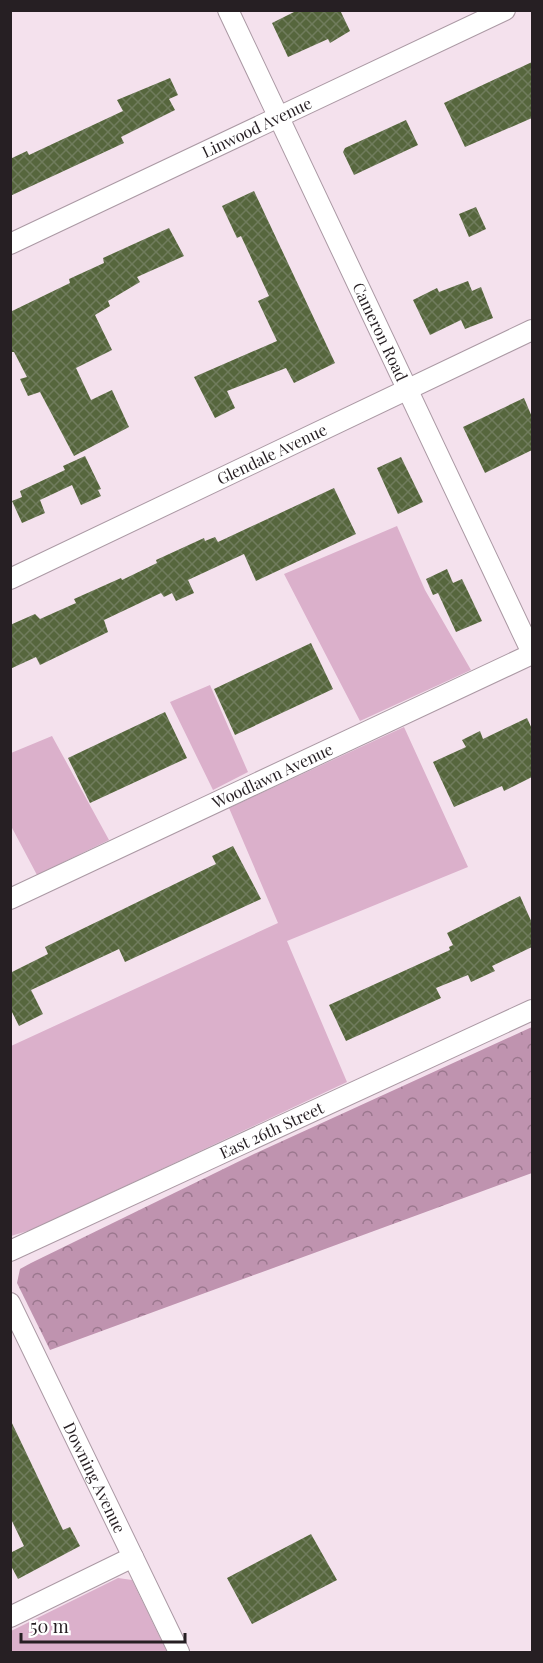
<svg xmlns="http://www.w3.org/2000/svg" width="543" height="1663" font-family="'Playfair Display',serif">
<style>
.grass{fill:#dbb0cb}
.forest{fill:url(#forest-crowns)}
.building{fill:url(#building-cross-hatch)}
.lines{fill:none;stroke-linecap:round;stroke-linejoin:round}
.street-casing{stroke:#ab99a4;stroke-width:22}
.street{stroke:#fff;stroke-width:20}
.labels{text-anchor:middle;stroke-width:6;stroke-linejoin:round;paint-order:stroke}
.street-label{font-size:16px;fill:#261f23;stroke:#fff}
</style>
<defs>
<pattern id="forest-crowns" width="20" height="18" patternUnits="userSpaceOnUse" patternTransform="scale(1.5)"><rect width="20" height="18" fill="#bf93af"/><path d="M2 6a3 3 0 1 1 6 0M12 15a3 3 0 1 1 6 0" fill="none" stroke="#9b778e"/></pattern>
<pattern id="building-cross-hatch" width="8" height="8" patternUnits="userSpaceOnUse" patternTransform="scale(1.5)"><rect width="8" height="8" fill="#56663d"/><path d="M0 0l8 8M0 8l8-8" fill="none" stroke="#707c5d"/></pattern>
</defs>
<rect width="100%" height="100%" fill="#f4e1ed"/>
<path class="grass" d="M 397,526 L 425,590 L 471,670 L 360,721 L 284,574 Z
M 210,685 L 248,772 L 213,790 L 170,702 Z
M 404,727 L 468,867 L 287,941 L 347,1082 L 34,1229 L 11,1236 L 11,1046 L 278,923 L 229,808 Z
M 52,736 L 109,840 L 37,875 L 11,826 L 11,753 Z
M 118,1578 L 132,1580 L 167,1652 L 11,1652 L 11,1631 Z"/>
<path class="forest" d="M 532,1027 L 532,1173 L 50,1350 L 17,1283 L 20,1269 L 31,1263 L 254,1154 Z"/>
<path class="building" d="M 298,10 L 340,10 L 350,31 L 330,43 L 328,39 L 288,57 L 272,23 Z
M 532,62 L 532,118 L 465,147 L 444,103 Z
M 170,78 L 178,95 L 169,99 L 175,110 L 121,137 L 124,143 L 10,196 L 10,159 L 27,151 L 29,155 L 123,111 L 117,100 Z
M 406,120 L 418,145 L 354,175 L 343,152 L 345,148 Z
M 254,191 L 335,363 L 294,383 L 286,368 L 227,391 L 235,408 L 215,418 L 194,377 L 277,341 L 258,301 L 269,296 L 241,236 L 237,238 L 222,206 Z
M 476,207 L 486,229 L 469,237 L 459,214 Z
M 169,228 L 184,256 L 137,277 L 140,282 L 108,301 L 110,306 L 95,315 L 112,350 L 76,368 L 91,400 L 112,390 L 129,427 L 74,456 L 40,392 L 28,396 L 20,379 L 27,377 L 14,352 L 10,352 L 10,312 L 70,283 L 69,279 L 104,263 L 103,258 Z
M 468,281 L 472,291 L 481,287 L 493,318 L 465,329 L 461,320 L 430,335 L 413,300 L 437,288 L 439,292 Z
M 524,398 L 532,417 L 532,450 L 485,473 L 463,427 Z
M 85,456 L 101,489 L 98,490 L 101,496 L 81,505 L 72,485 L 40,500 L 45,513 L 22,523 L 12,501 L 22,497 L 20,491 L 65,470 L 63,466 Z
M 401,457 L 423,502 L 398,514 L 377,468 Z
M 334,488 L 356,534 L 256,581 L 244,554 L 188,580 L 194,593 L 176,601 L 172,593 L 164,597 L 161,593 L 104,620 L 108,632 L 40,665 L 36,657 L 10,669 L 10,625 L 35,614 L 40,619 L 76,603 L 74,599 L 121,578 L 122,580 L 157,563 L 156,560 L 204,538 L 205,541 L 215,537 L 218,542 Z
M 447,569 L 453,583 L 462,579 L 482,621 L 456,632 L 438,593 L 433,595 L 426,579 Z
M 311,643 L 333,689 L 235,735 L 214,689 Z
M 165,712 L 187,758 L 90,803 L 68,758 Z
M 527,718 L 532,729 L 532,777 L 504,791 L 502,786 L 454,807 L 433,762 L 466,747 L 462,740 L 480,731 L 483,739 Z
M 233,846 L 261,899 L 125,962 L 119,949 L 31,990 L 43,1014 L 19,1026 L 10,1008 L 10,973 L 48,954 L 45,947 L 216,864 L 212,856 Z
M 520,896 L 532,923 L 532,947 L 492,966 L 495,971 L 471,982 L 468,975 L 436,988 L 441,998 L 346,1041 L 329,1005 L 450,950 L 449,947 L 453,945 L 447,933 Z
M 10,1419 L 63,1530 L 70,1527 L 80,1546 L 18,1579 L 10,1564 L 10,1553 L 24,1546 L 10,1517 Z
M 311,1534 L 337,1580 L 252,1624 L 227,1578 Z"/>
<g class="lines">
<g class="street-casing">
<g id="street">
<path id="s1" d="M 228,10 L 532,653"/>
<path id="s2" d="M 10,244 L 505,10"/>
<path id="s3" d="M 10,579 L 532,330"/>
<path id="s4" d="M 10,899 L 532,654"/>
<path id="s5" d="M 10,1251 L 532,1010"/>
<path id="s6" d="M 10,1303 L 179,1652"/>
<path d="M 10,1617 L 133,1557"/>
</g>
</g>
<use href="#street" class="street"/>
</g>
<g class="labels">
<g class="street-label">
<text dy="6" stroke="none"><textPath href="#s2" startOffset="273">Linwood Avenue</textPath></text>
<text dy="6" stroke="none"><textPath href="#s1" startOffset="356">Cameron Road</textPath></text>
<text dy="6" stroke="none"><textPath href="#s3" startOffset="290">Glendale Avenue</textPath></text>
<text dy="6" stroke="none"><textPath href="#s4" startOffset="290">Woodlawn Avenue</textPath></text>
<text dy="6" stroke="none"><textPath href="#s5" startOffset="288">East 26th Street</textPath></text>
<text dy="6" stroke="none"><textPath href="#s6" startOffset="194">Downing Avenue</textPath></text>
</g>
</g>
<rect width="543" height="1663" fill="none" stroke="#261f23" stroke-width="24"/>
<path d="M21 1633v9h164v-9" fill="none" stroke="#261f23" stroke-width="3"/>
<text x="30" y="1633" font-size="18" fill="#261f23" stroke="#ffffff" stroke-width="4.5" paint-order="stroke">50 m</text>
</svg>
